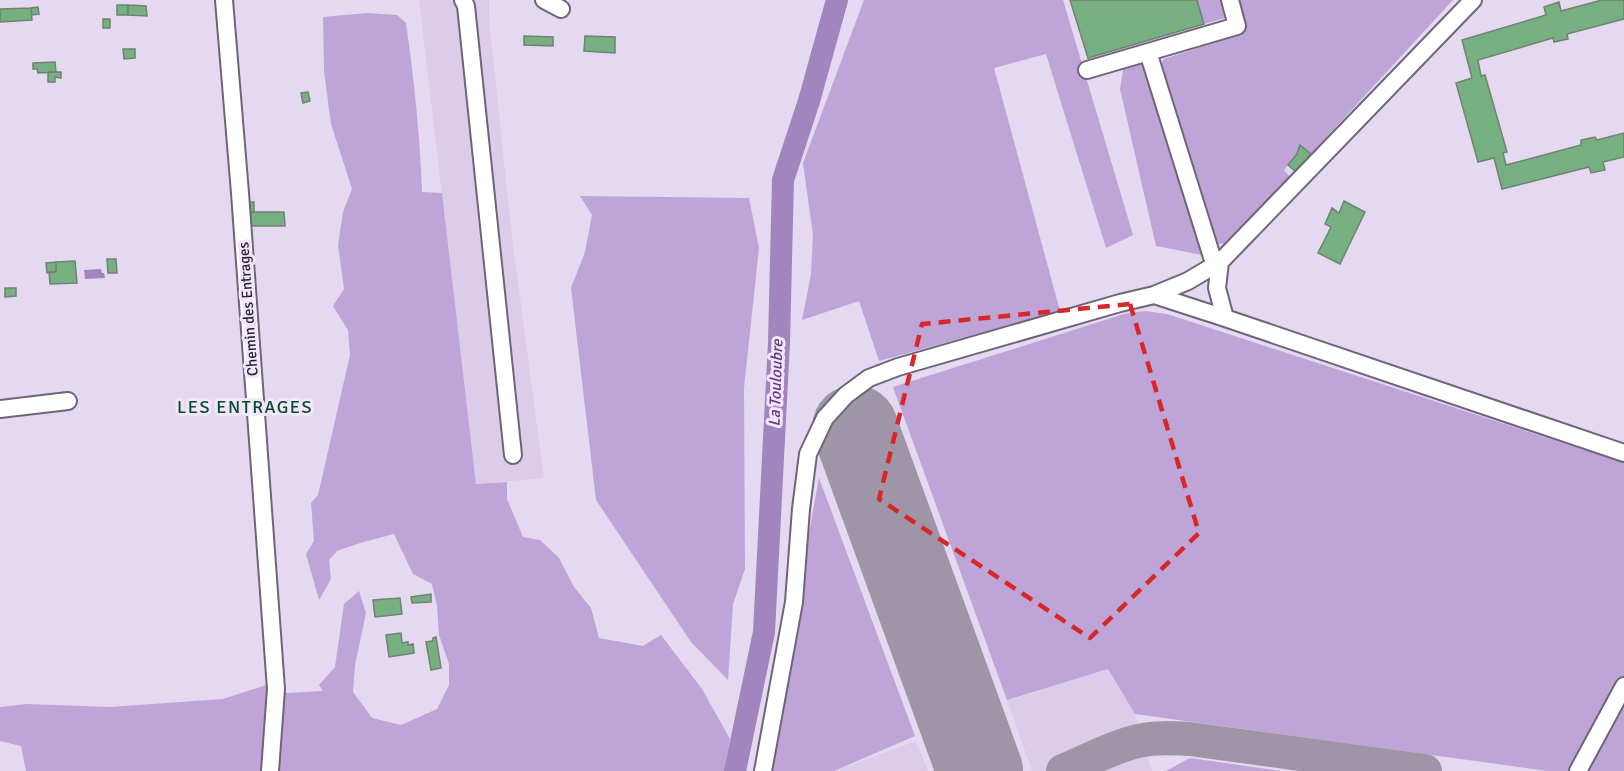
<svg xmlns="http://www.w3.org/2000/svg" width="1624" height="771" font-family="Signika,sans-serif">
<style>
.built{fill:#dbcdea}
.green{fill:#bea4d7}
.water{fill:#a284be}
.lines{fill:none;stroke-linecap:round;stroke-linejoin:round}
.river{stroke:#a284be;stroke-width:22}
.taxiway{stroke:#9e95a6;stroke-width:34}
.runway{stroke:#9e95a6;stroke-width:86}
.building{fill:#76b081;stroke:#708272;stroke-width:1.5}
.minor-casing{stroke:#6f6579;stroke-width:20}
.minor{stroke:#fff;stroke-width:16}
.marked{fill:none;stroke:#d62828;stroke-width:4.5;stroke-dasharray:12 8;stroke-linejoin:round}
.labels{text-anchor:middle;stroke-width:6;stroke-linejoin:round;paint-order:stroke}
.street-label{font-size:15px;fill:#2a262e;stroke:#f1e6fd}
.water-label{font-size:16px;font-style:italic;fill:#623a83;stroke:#f1e6fd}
.quarter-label{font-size:18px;letter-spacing:1.5px;fill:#064e21;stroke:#f1e6fd}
</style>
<rect width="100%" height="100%" fill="#e4d9f0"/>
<path class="built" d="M 419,0 L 489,0 L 489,19 L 512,237 L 544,478 L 476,484 Z
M 1109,669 L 1135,714 L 1152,771 L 1032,771 L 1007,700 Z
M 916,741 L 928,771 L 834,771 Z"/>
<path class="green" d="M 864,0 L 1063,0 L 1133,235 L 1106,248 L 1046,54 L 994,68 L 1060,311 L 879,361 L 859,301 L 802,320 L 811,274 L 813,235 L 803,163 Z
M 1197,0 L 1220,0 L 1225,18 L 1204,24 Z
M 1239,0 L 1453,0 L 1311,154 L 1300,145 L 1297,154 L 1284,170 L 1292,179 L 1229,243 L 1218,244 L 1212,240 L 1160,65 L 1164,59 L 1238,35 C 1248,23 1243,13 1239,0 Z
M 367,13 L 397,15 L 406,23 C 414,79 420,135 422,192 L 442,193 L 476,484 L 507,482 L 507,499 L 523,537 L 540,540 L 559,558 L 574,587 L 591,608 L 599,638 L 643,646 L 661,635 L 702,689 L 730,739 L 724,771 L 26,771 L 21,746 L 0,741 L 0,707 L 27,704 L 110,707 L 223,699 L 266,685 L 287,693 L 323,691 L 319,685 L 335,667 L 344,604 L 359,591 L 366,613 L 355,665 L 353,692 L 372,718 L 401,725 L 437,709 L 449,685 L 449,664 L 439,635 L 437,606 L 432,584 L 413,574 L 394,534 L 360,543 L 337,551 L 329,560 L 331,579 L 319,600 L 306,554 L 314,541 L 311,503 L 318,495 L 350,355 L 348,330 L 333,306 L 344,289 L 338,245 L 343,212 L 352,189 L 331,124 L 324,71 L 323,17 Z
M 1148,52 L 1212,257 L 1156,246 L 1120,89 L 1125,59 Z
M 580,196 L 749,198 L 759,248 L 744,388 L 745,569 L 733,604 L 728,680 L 691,642 L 596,500 L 571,288 L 585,252 L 592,215 Z
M 1145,311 L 1167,314 L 1204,326 L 1624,463 L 1624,771 L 1548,771 L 1135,714 L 1108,669 L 1007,700 L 893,387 L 1124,314 Z
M 819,478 L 915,736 L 834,771 L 766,771 Z
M 1190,758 L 1281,771 L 1166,771 Z"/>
<path class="water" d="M 101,269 L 102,273 L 104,273 L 105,278 L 85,279 L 84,270 Z"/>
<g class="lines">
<path class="river" d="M 735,771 L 764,632 L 779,342 L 783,180 L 809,101 L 837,0"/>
<path class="taxiway" d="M 1063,771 C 1087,761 1112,747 1138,741 C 1155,737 1173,738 1190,739 L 1425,771"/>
<path class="runway" d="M 855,428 L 980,771"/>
</g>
<path class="building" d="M 1070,0 L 1197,0 L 1204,24 L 1088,58 Z
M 1602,0 L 1624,0 L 1624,19 L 1567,34 L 1568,39 L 1554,42 L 1553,38 L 1478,60 L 1481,76 L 1485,75 L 1507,152 L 1503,153 L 1506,165 L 1581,145 L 1581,140 L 1595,137 L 1597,140 L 1624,133 L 1624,157 L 1603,162 L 1605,170 L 1591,173 L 1589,167 L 1502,189 L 1494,158 L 1478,162 L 1456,83 L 1472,78 L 1462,40 L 1546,15 L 1544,7 L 1559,2 L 1561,11 Z
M 117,5 L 128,5 L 128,15 L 117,15 Z
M 128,5 L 146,6 L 147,16 L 128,15 Z
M 38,7 L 39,14 L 32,15 L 31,8 Z
M 31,8 L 32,20 L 0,22 L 0,9 Z
M 103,19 L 110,19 L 110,28 L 103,28 Z
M 524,36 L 553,37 L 553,46 L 524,45 Z
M 585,36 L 615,37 L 615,53 L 584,51 Z
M 123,49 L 135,49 L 135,58 L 124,59 Z
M 55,62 L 56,72 L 38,73 L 37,69 L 33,69 L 33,63 Z
M 48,72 L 61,72 L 61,78 L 55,77 L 55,82 L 48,82 Z
M 308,92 L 310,101 L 303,103 L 301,93 Z
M 1300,145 L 1311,154 L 1296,172 L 1288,165 L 1297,154 Z
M 1344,201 L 1365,212 L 1340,264 L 1318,253 L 1331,227 L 1325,224 L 1332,208 L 1339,213 Z
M 245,202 L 254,202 L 254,212 L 246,213 Z
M 254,212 L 284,212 L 285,226 L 246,226 L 246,213 Z
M 107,259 L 116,259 L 117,273 L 108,273 Z
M 75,261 L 77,283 L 50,284 L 49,272 L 56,272 L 56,262 Z
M 56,262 L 56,272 L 47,273 L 46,263 Z
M 5,288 L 16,288 L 16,296 L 5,297 Z
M 431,594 L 431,602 L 412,603 L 411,597 Z
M 400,598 L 402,614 L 375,617 L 373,600 Z
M 401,633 L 402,643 L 408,642 L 408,645 L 413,644 L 414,653 L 389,657 L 386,635 Z
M 436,637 L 441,668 L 431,670 L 426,642 L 433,641 L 433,638 Z"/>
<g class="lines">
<g class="minor-casing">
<path id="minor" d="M 224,0 L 240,193 L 276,689 L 270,771
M 463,0 L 466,6 L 513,455
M 544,0 L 561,9
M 1148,52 L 1212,257 L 1220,262 L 1217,288 L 1225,318 L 1624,453
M 1087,70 L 1237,26 L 1230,0
M 1154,295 L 1225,318
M 0,409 L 68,401
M 763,771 L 794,602 L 801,509 L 808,454 L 825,418 L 846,395 L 869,378 L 898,367 L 1120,303 L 1154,295 L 1188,281 L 1220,262 L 1473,0
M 1578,771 L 1624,686"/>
</g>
<use href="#minor" class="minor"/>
</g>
<path class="marked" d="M 1130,304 L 1199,533 L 1090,638 L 879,499 L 922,324 Z"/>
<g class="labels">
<g class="street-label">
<text transform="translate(248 309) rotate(-94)" y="5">Chemin des Entrages</text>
</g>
<g class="water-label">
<text transform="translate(775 383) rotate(-88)" y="6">La Touloubre</text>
</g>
<g class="quarter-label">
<text x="245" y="413">LES ENTRAGES</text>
</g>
</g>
</svg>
